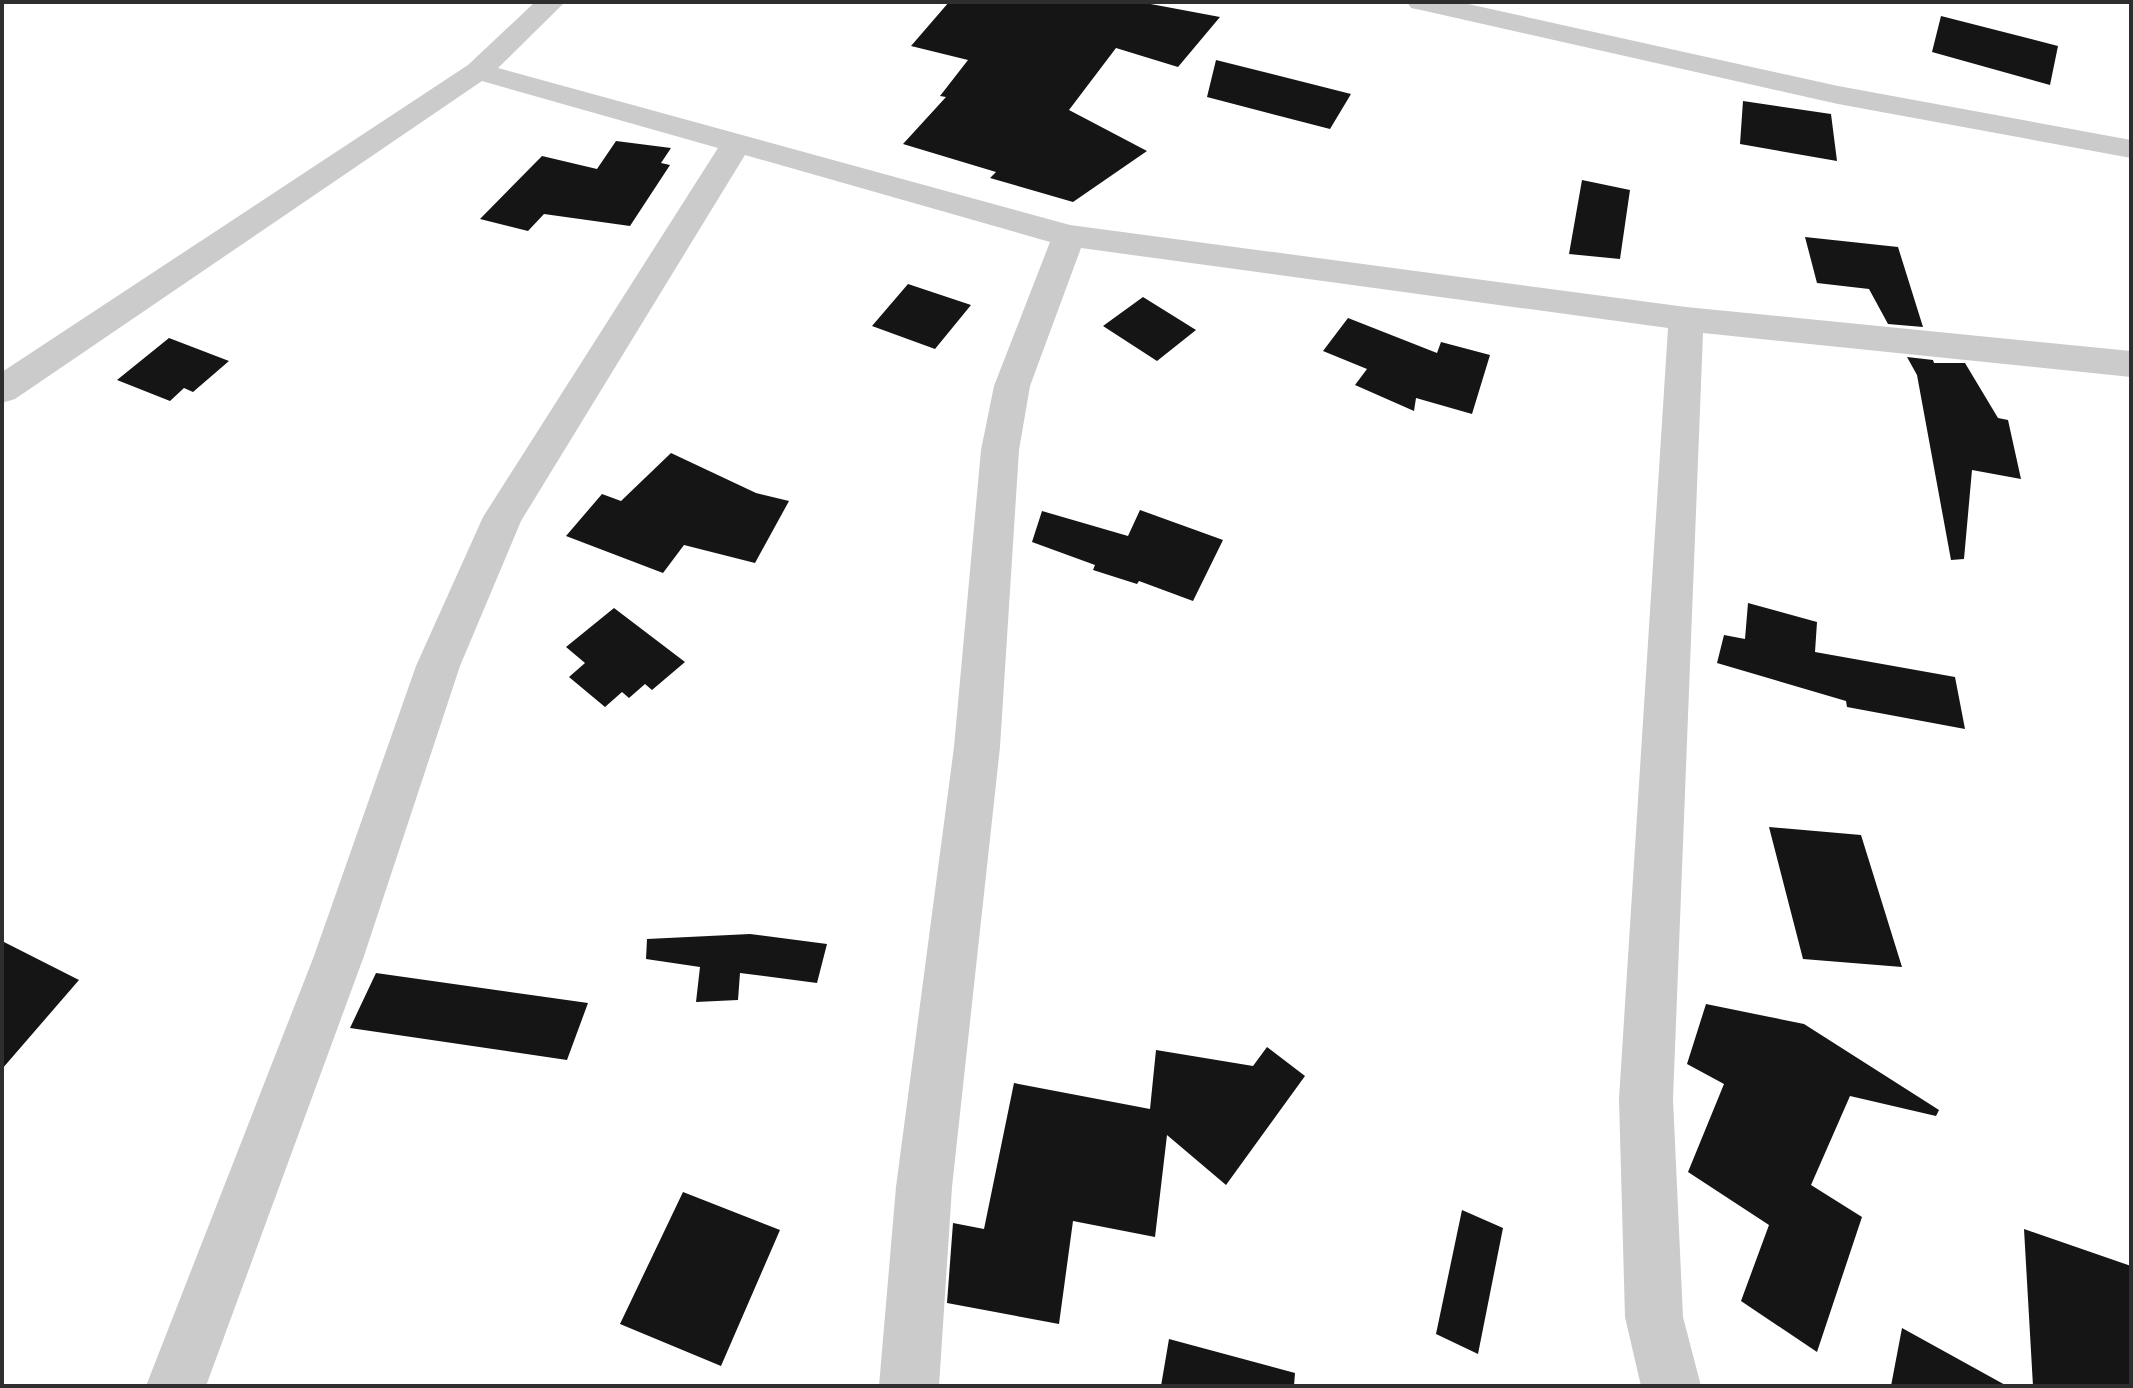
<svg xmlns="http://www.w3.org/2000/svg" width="2133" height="1388" font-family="'Fira Sans Condensed',sans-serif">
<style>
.building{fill:#151515}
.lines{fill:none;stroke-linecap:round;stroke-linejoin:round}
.street{fill:#cbcbcb;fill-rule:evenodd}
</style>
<rect width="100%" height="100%" fill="#fff"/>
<path class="building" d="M 949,2 L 1140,2 L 1220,17 L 1178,67 L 1116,48 L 1069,110 L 1147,151 L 1073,202 L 990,178 L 996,172 L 903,144 L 946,97 L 940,96 L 968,60 L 911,46 Z
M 1941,16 L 2058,46 L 2050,85 L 1932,52 Z
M 1216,60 L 1351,94 L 1330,129 L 1207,97 Z
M 1743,101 L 1831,114 L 1837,161 L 1740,144 Z
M 616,141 L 671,148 L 661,163 L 670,165 L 630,226 L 544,214 L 528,231 L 480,219 L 542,156 L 597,169 Z
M 1582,180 L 1630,190 L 1620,259 L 1569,254 Z
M 1805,237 L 1898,247 L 1923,327 L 1888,324 L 1869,289 L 1817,283 Z
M 908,284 L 971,305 L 935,349 L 872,326 Z
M 1143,297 L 1196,330 L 1157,361 L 1103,326 Z
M 1348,318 L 1437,353 L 1441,342 L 1490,355 L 1472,414 L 1416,398 L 1414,411 L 1355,385 L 1367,369 L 1323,351 Z
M 169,338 L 229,361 L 193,392 L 184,388 L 170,401 L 117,380 Z
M 1907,357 L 1933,360 L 1934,363 L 1965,363 L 1998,418 L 2008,420 L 2021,479 L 1972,470 L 1964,559 L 1951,560 L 1917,375 Z
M 671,453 L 756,493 L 789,501 L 755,563 L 684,545 L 663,573 L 566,536 L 602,494 L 621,501 Z
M 1140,510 L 1223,540 L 1193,601 L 1139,581 L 1137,584 L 1093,570 L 1095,565 L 1032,542 L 1042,511 L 1128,536 Z
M 1748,603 L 1817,622 L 1815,652 L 1955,677 L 1965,729 L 1847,707 L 1846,701 L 1717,663 L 1724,635 L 1745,639 Z
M 614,608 L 685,662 L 652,690 L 645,684 L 629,698 L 622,692 L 605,707 L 569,677 L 585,663 L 566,647 Z
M 1769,827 L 1861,835 L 1902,967 L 1803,959 Z
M 750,934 L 827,944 L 817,983 L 740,973 L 738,1000 L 696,1002 L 700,967 L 646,959 L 647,939 Z
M 2,941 L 79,980 L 2,1069 Z
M 376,973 L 588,1003 L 567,1060 L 350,1028 Z
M 1706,1004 L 1804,1024 L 1939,1110 L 1936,1116 L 1850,1096 L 1811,1185 L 1862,1217 L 1817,1352 L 1741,1301 L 1769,1225 L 1688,1172 L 1724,1084 L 1687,1064 Z
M 1267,1047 L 1305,1076 L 1226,1185 L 1167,1135 L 1155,1237 L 1073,1221 L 1059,1324 L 947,1303 L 953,1223 L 984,1229 L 1014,1083 L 1150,1109 L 1156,1050 L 1253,1066 Z
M 683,1192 L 780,1230 L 721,1366 L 620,1324 Z
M 1462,1210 L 1503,1228 L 1478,1354 L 1436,1334 Z
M 2024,1229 L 2131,1266 L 2131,1386 L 2033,1386 Z
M 1902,1328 L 2007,1386 L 1891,1386 Z
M 1169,1339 L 1295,1373 L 1294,1386 L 1161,1386 Z"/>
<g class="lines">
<path class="street" d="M 535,2 L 565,2 L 498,68 L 1070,225 L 1686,307 L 2131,351 L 2131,377 L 1703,333 L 1673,1099 L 1683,1317 L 1701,1386 L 1641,1386 L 1625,1317 L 1619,1099 L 1668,328 L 1081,248 L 1030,386 L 1019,450 L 1000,747 L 952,1187 L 939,1386 L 879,1386 L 896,1187 L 954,747 L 981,450 L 994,386 L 1050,242 L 745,155 L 521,521 L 460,666 L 364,956 L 206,1386 L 146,1386 L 314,956 L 416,666 L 483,517 L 718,148 L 482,81 L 15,399 L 2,403 L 2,372 L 468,65 Z
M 1407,2 L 1459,2 L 1838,86 L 2131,140 L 2131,158 L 1838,104 L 1421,10 L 1411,8 Z"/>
</g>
<rect width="2133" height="1388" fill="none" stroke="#2e2e2e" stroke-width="8"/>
</svg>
